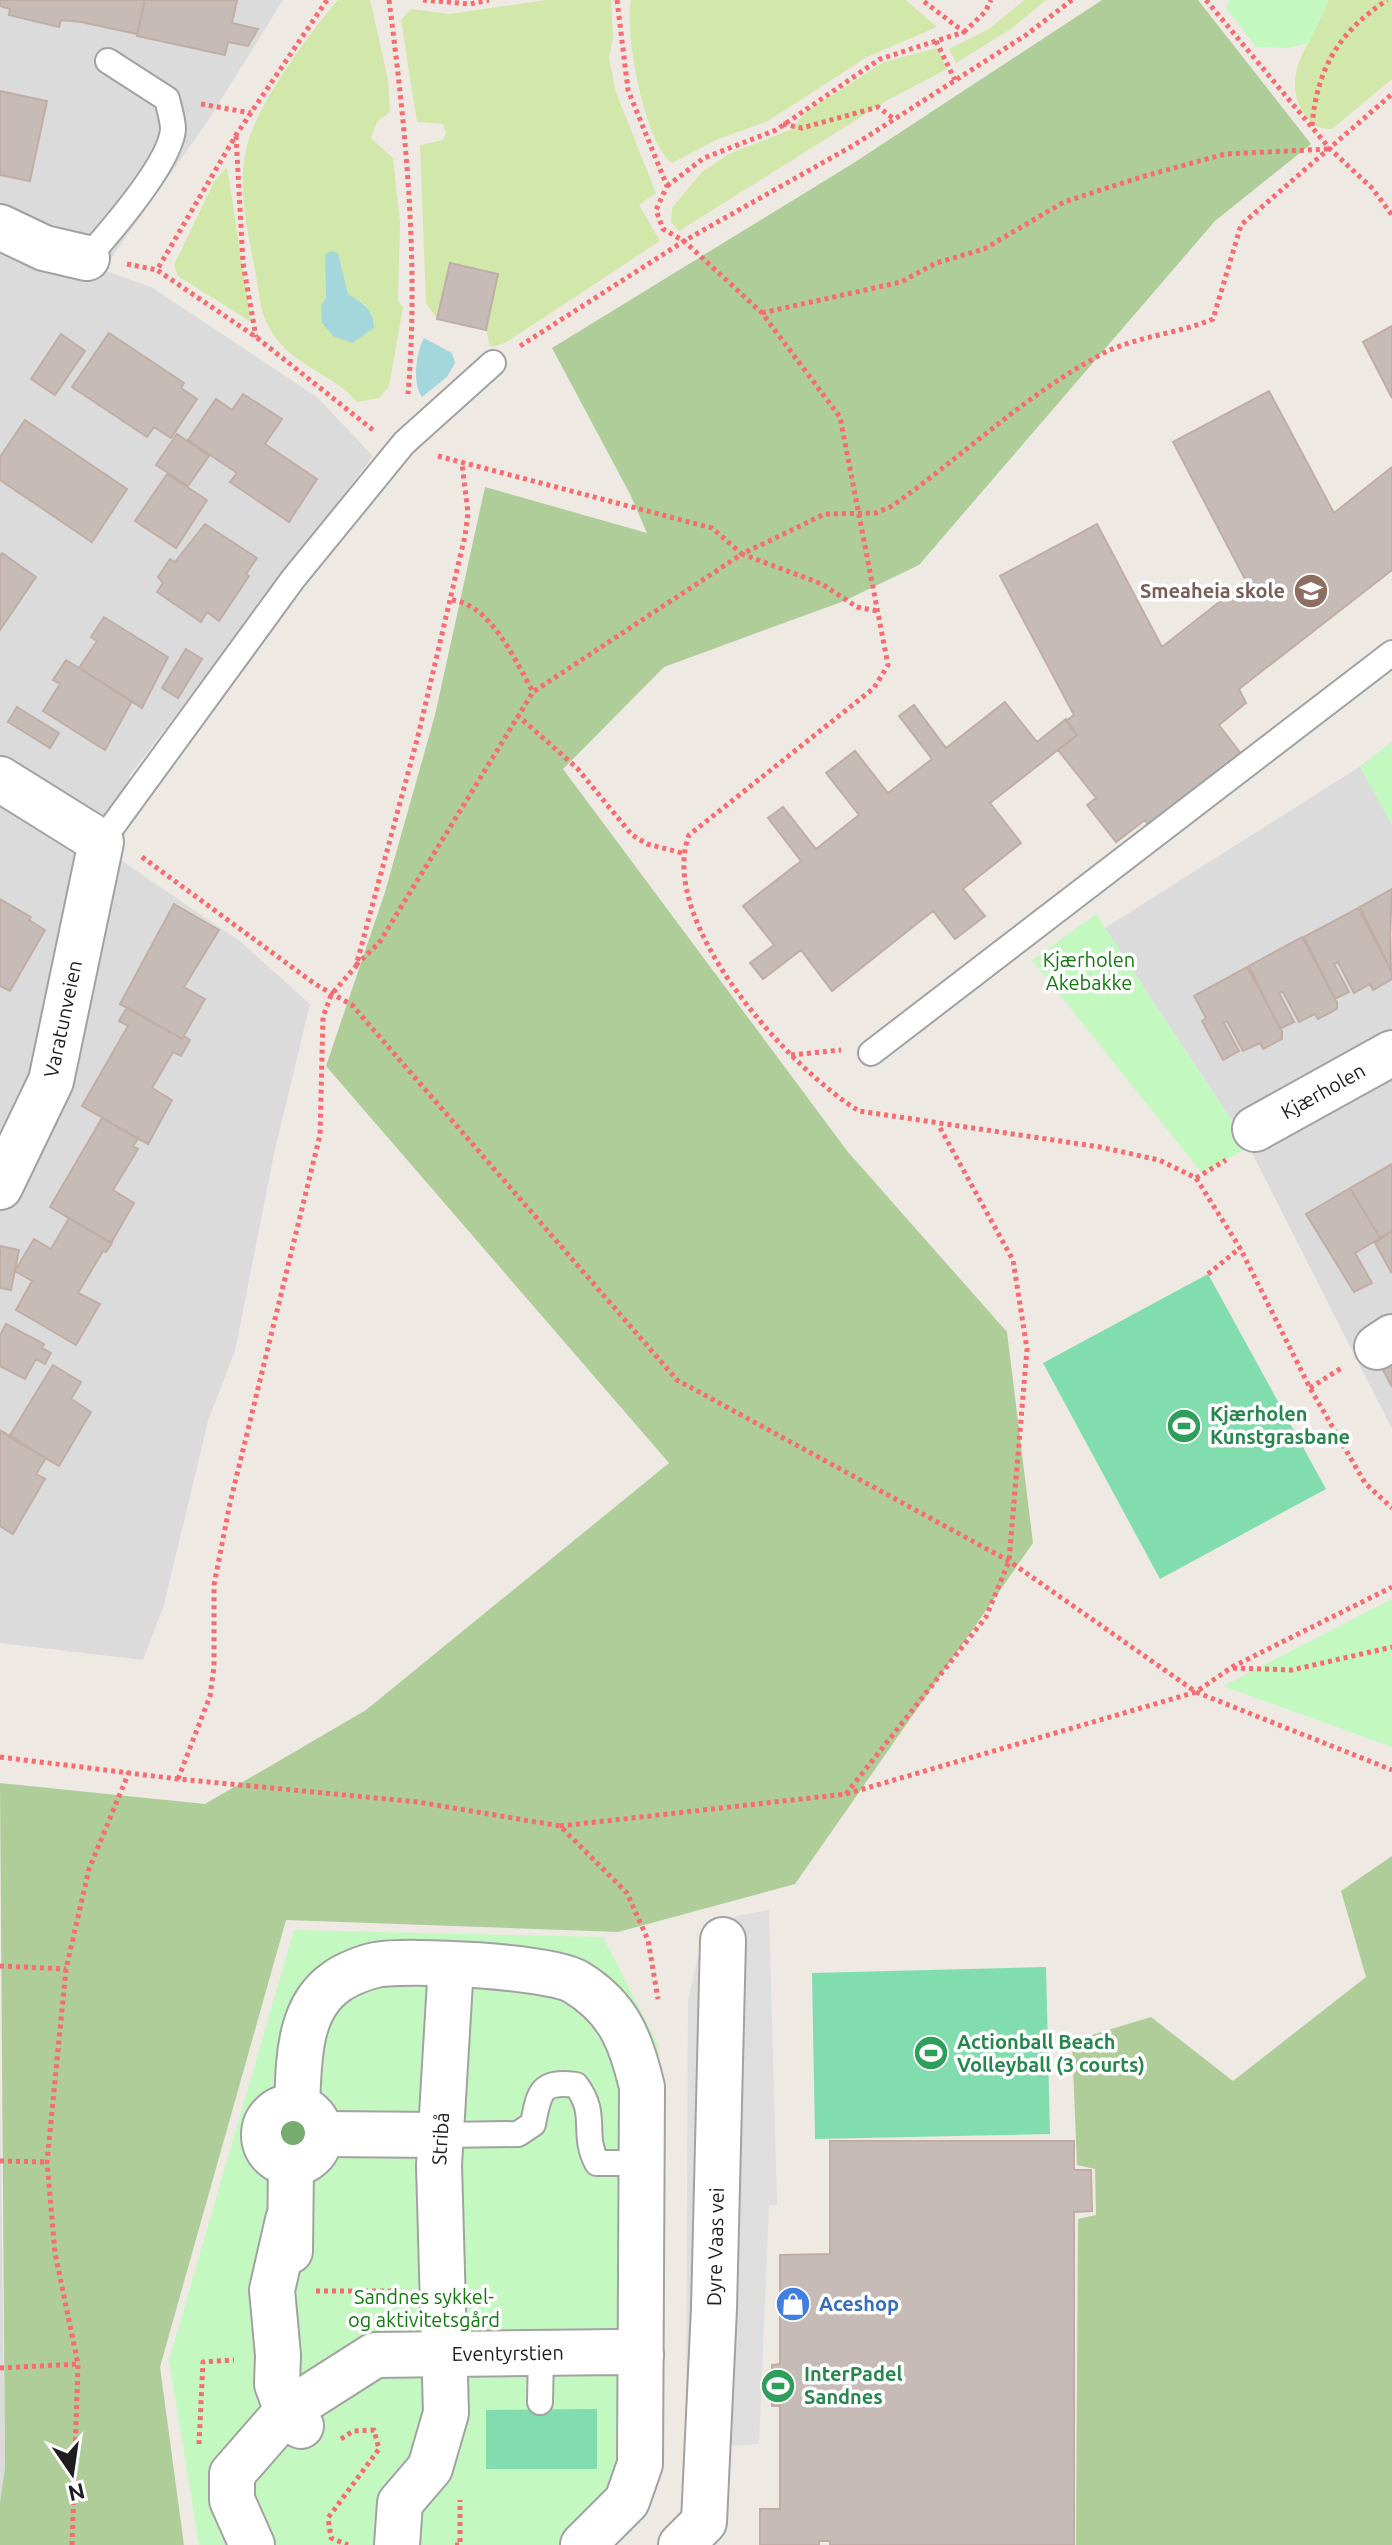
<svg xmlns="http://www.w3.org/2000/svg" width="1392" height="2545" font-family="Ubuntu,sans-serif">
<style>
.residential{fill:#dcdbdb}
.grass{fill:#d1e8aa;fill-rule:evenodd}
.forest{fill:#afcd99}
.park{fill:#c4f8c1}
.pitch{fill:#82ddae}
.parking{fill:#dedede}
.water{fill:#a4d7dc}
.building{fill:#c6bbb7;stroke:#c0aea6;stroke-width:2}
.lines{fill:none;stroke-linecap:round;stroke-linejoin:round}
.service-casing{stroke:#a2a2a2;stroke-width:28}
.minor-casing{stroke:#a2a2a2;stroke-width:48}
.path{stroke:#f76c70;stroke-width:5;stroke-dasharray:4 4;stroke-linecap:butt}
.service{stroke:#fff;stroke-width:24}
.minor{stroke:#fff;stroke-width:44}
.tree{fill:#76ac6e}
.labels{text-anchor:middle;stroke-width:7;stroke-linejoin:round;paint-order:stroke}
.education-label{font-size:20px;font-weight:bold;fill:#785e54;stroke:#fff;text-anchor:end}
.park-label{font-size:20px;fill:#137a0d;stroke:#fff}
.street-label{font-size:20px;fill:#1e1e1e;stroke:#fff}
.leisure-label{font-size:20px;font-weight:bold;fill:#27864d;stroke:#fff;text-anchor:start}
.shop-label{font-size:20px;font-weight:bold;fill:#366cbe;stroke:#fff;text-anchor:start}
</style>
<rect width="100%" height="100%" fill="#efe9e4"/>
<path class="residential" d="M 0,0 L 283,0 L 209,119 L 103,270 L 151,287 L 317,397 L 373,456 L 130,775 L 122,861 L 241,942 L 310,1004 L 274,1154 L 235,1351 L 208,1421 L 164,1605 L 143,1660 L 0,1643 Z
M 1392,742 L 1392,1429 L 1249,1147 L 1105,928 L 1359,767 Z
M 0,2091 L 5,2468 L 0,2502 Z"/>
<path class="grass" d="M 338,0 L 370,0 L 388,79 L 390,112 L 377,122 L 371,138 L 393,158 L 400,223 L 398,301 L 403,307 L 389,387 L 379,398 L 357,402 C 334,375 293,365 273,334 C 260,314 260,298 256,276 C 249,236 237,191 246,150 C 254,108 310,32 338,0 ZM 338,254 L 348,294 L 367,306 L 321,305 L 326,298 L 325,255 Z
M 546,0 L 611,0 L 613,37 L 609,58 L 616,92 L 656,193 L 639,205 L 660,241 L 505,343 L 490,347 L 486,330 L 498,274 L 450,263 L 437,319 L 426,303 L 420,145 L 443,140 L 446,133 L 443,124 L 417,122 L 401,20 L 411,9 L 449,14 Z
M 631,0 L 906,0 L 937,27 L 867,57 L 768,121 L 716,140 L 672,163 C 645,144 624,33 631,0 Z
M 1024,0 L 1046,0 L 1011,29 L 956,63 L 949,49 L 989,29 Z
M 1328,0 L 1392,0 L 1392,79 L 1332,129 C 1320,129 1313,126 1306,116 C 1276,75 1315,41 1328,0 Z
M 937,48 L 947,69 L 888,100 L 679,231 L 671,222 L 672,208 L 702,172 L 729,154 L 790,130 L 806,112 L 884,62 Z
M 227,167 L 251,322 L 178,276 L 174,265 L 214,182 Z"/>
<path class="forest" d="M 1102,0 L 1198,0 L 1311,144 L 1215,221 L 919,565 L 844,601 L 664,667 L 563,769 L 848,1152 L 1007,1332 L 1033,1543 L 795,1884 L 618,1932 L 286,1920 L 160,2367 L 184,2545 L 0,2545 L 0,2502 L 5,2468 L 0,1783 L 205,1804 L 366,1710 L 669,1463 L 326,1066 L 385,892 L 435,715 L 485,487 L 647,533 L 630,494 L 552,348 L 852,164 Z
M 1392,1856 L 1392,2545 L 1076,2545 L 1078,2219 L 1096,2215 L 1095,2169 L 1077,2165 L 1072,2041 L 1151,2017 L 1233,2081 L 1366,1977 L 1341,1891 Z"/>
<path class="park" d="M 1229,0 L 1327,0 L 1328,1 L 1309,43 L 1287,48 L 1256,47 L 1226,8 Z
M 1392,742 L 1392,825 L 1360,767 Z
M 1096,914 L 1249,1147 L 1202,1173 L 1032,960 Z
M 1392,1599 L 1392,1747 L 1223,1686 Z
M 294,1930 L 603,1937 L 658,2044 L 653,2493 L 593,2545 L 199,2545 L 169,2360 Z"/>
<path class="pitch" d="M 1208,1274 L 1326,1489 L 1160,1579 L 1043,1363 Z
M 1046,1967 L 1050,2134 L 815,2139 L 812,1973 Z
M 597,2409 L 597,2469 L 486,2469 L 486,2410 Z"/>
<path class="parking" d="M 769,1910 L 777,2205 L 769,2205 L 759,2444 L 725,2446 L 726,2391 L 686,2390 L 688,2000 L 697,1960 L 709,1932 L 736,1916 Z"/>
<path class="water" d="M 331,251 L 338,253 L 348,294 C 362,303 374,309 374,328 L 352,343 L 333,336 L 322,323 L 321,305 L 326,298 L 325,255 Z
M 424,338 L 452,353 L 455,363 L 447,377 L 422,397 C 412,384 416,352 424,338 Z"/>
<path class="building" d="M 0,0 L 145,0 L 137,34 L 81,22 L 61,20 L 59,27 L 9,15 L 10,9 L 0,6 Z
M 145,0 L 237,0 L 232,23 L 258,29 L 248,46 L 228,42 L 225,55 L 137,36 Z
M 0,91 L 47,101 L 30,181 L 0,175 Z
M 450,263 L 498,274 L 486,330 L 437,319 Z
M 1392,326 L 1392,398 L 1363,342 Z
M 109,333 L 184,383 L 181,388 L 197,399 L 171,438 L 154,427 L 147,437 L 72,387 Z
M 61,334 L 85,351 L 55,395 L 31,379 Z
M 1269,391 L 1334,513 L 1392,467 L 1392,570 L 1239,689 L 1246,703 L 1219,725 L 1242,755 L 1150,827 L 1145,820 L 1116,842 L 1087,805 L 1096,798 L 1058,750 L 1077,735 L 1066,721 L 1074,715 L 1000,576 L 1097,524 L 1162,647 L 1246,581 L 1173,442 Z
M 243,394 L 282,419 L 265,444 L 317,479 L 289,522 L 230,482 L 237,473 L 188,440 L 216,399 L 232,410 Z
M 25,420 L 127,489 L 92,542 L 0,480 L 0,457 Z
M 177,434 L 209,456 L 188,486 L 156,465 Z
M 167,474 L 207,500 L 176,548 L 135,521 Z
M 205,524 L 257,558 L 246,574 L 249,576 L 219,621 L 207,612 L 201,622 L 157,592 L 163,583 L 158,577 L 170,559 L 175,562 Z
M 2,553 L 36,577 L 0,630 L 0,556 Z
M 104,617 L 168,657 L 142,708 L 79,668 L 97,641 L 91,637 Z
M 186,649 L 202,659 L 178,698 L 162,688 Z
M 66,660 L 132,701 L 105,750 L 43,711 L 60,684 L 53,680 Z
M 1005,702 L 1037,742 L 1066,719 L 1077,735 L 990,803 L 1021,843 L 963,889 L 985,916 L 955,939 L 933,911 L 832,991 L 801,950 L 763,979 L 750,963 L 774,945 L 743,906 L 801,861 L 768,818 L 783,807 L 816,849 L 859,815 L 826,773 L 855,751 L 888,793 L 932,759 L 899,716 L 914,705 L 946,748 Z
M 17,707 L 59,733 L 50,748 L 8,722 Z
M 1392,889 L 1390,934 L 1391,970 L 1360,907 Z
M 0,899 L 31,917 L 29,920 L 45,930 L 10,991 L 0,986 Z
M 174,904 L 219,930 L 184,987 L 205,999 L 182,1039 L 120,1004 Z
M 1358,908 L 1392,972 L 1392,979 L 1373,990 L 1370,984 L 1354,993 L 1338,962 L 1334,964 L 1349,992 L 1335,999 L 1304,937 Z
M 1302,937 L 1337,1002 L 1337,1009 L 1318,1019 L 1315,1014 L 1299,1022 L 1283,992 L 1279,993 L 1294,1022 L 1280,1029 L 1249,966 Z
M 1247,967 L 1282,1031 L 1282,1039 L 1263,1049 L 1260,1043 L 1243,1051 L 1227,1021 L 1224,1023 L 1239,1051 L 1223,1060 L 1202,1021 L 1206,1018 L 1194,996 Z
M 127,1007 L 182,1039 L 184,1036 L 190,1040 L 181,1056 L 173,1052 L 152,1088 L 172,1100 L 148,1144 L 82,1106 L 128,1026 L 119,1021 Z
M 102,1118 L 138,1139 L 133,1146 L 138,1149 L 113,1190 L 134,1203 L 111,1243 L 50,1207 Z
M 1392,1164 L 1392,1231 L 1380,1238 L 1350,1188 Z
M 1350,1188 L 1380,1238 L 1355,1253 L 1372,1283 L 1354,1292 L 1306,1214 Z
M 69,1218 L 112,1243 L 106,1252 L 103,1251 L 78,1293 L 100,1304 L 76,1345 L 16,1310 L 32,1281 L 15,1271 L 34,1239 L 51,1249 Z
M 1392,1231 L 1392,1271 L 1391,1272 L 1375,1243 Z
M 0,1246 L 19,1250 L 11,1290 L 0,1288 Z
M 6,1324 L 44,1344 L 42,1348 L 51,1353 L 45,1364 L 36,1359 L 25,1379 L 0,1366 L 0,1335 Z
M 1392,1362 L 1392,1387 L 1382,1368 Z
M 53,1365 L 81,1382 L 71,1399 L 91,1412 L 59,1466 L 9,1437 Z
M 0,1430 L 46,1458 L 36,1474 L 45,1479 L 13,1534 L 0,1526 Z
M 830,2141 L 1074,2141 L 1074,2170 L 1091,2170 L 1092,2211 L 1074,2212 L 1074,2545 L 830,2545 L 830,2541 L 819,2541 L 819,2545 L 760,2545 L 760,2509 L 780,2509 L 780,2406 L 772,2406 L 772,2365 L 780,2364 L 780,2255 L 830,2254 Z"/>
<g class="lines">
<g class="service-casing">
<path id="service" d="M 87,258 C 110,232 171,162 173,129 C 173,120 169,108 167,99 L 108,61
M 101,842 L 293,579 L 404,443 L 493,363
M 871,1053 L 1392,653
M 441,2135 L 518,2134 L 533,2124 C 539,2093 540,2080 576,2085 C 599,2115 581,2133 597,2163 L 642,2163
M 540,2402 L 541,2353"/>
</g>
<g class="minor-casing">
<g id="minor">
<path d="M 0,227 L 44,248 L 87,258"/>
<path d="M 0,779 L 101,842 L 51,1081 L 0,1187"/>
<path id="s1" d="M 1255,1129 L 1392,1053"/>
<path d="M 1377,1347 L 1392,1337"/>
<path d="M 297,2106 C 299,2064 297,2009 336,1982 C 345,1975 365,1967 376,1965 C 408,1959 550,1966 576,1982 C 619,2008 631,2041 642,2087 L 640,2464 L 627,2501 L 583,2545"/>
<circle cx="292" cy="2135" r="28"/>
<path d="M 322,2134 L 441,2135"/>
<path d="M 288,2220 L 272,2290 L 278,2355 L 277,2384 L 287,2411 L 301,2426"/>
<path d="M 290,2251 L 291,2164"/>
<path id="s2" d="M 252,2545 L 232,2500 L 232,2474 L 287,2411 L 375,2355 L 619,2352 L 641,2355"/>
<path id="s3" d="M 397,2545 L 400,2503 L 430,2468 L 446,2413 L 439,2165 L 451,1965"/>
<path id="s4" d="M 681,2545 L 704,2522 L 714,2308 L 723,1940"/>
</g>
</g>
<path class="path" d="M 327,0 L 236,135 L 157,270 L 256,337 L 373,430
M 389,0 C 406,131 419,262 408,394
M 423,0 L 470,4 L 489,0
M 617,0 L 628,90 L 667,186 L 656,210 L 663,229 L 684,241 L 762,313 L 840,417 L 888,665 L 874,688 L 689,835 C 656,922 790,1069 859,1111 L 1100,1147 L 1159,1160 L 1196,1178 L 1240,1248 L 1310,1388 L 1365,1483 L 1392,1508
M 1206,0 L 1330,149 L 1372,188 L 1392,215
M 964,32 L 985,12 L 991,0
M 936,41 L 955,80
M 201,104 L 251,113
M 783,124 L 802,128 L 878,107 L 894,119
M 1312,126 C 1317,68 1339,32 1387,0
M 236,136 L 243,263 L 256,337
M 667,186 L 704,158 L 776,130 L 880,59 L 964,32 L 922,0
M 127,264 L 157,270
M 762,313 L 901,282 L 936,263 L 984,249 L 1064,202 L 1141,177 L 1225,154 L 1329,149
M 520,346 L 684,241 L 854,145 L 1026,35 L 1072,0
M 438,456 L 712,528 L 742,554 L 825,514 L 876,513 L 892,506 C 962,457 1026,394 1102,354 C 1136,336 1178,334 1213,319 L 1241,225 L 1392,94
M 452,600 C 491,605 515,660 533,692
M 517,715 L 577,768 L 632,835 L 647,844 L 682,853
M 142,857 L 315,984 L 352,1005 L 677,1380 L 1009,1561 L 1196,1692 L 1392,1770
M 356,965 L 379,943 L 533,692 L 742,554 L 822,584 L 857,607 L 878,611
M 791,1055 L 841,1050
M 1196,1178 L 1226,1160
M 1208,1274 L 1240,1248
M 1310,1388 L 1343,1367
M 1233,1668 L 1292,1670 L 1392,1647
M 0,1757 L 178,1779 L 418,1802 L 560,1826 L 627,1893 L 648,1940 L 658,1999
M 178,1779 L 210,1696 L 214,1667 L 214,1585 L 230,1503 L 320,1135 L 323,1017 L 331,995 L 356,966 L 418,736 L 465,536 L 468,513 L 462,464
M 846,1794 L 986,1617 L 1009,1561 L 1027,1349 L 1013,1260 L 939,1126
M 560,1826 L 846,1794 L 1196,1692 L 1232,1667 L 1392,1587
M 0,1966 L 66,1969
M 0,2161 L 47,2162
M 316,2291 L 402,2291
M 0,2368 L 78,2364
M 341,2439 L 353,2431 L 374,2430 L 379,2449 L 328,2518 L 331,2538 L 348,2545
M 199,2444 L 203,2362 L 234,2360
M 72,2545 L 78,2364 L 55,2253 L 47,2162 L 66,1969 L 89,1869 L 129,1772
M 455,2545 L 460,2545 L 460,2500"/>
<use href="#service" class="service"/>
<use href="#minor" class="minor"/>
</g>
<circle class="tree" cx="293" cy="2133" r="12"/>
<defs>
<g id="school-disc" transform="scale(1.8)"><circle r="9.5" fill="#8d6e63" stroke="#fff"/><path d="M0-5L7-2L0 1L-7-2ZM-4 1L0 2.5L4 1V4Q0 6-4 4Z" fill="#fff"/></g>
<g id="stadium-disc" transform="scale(1.8)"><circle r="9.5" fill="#2e9e5b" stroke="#fff"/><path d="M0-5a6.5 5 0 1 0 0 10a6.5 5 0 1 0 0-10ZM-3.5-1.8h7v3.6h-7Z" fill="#fff"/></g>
<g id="shop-disc" transform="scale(1.8)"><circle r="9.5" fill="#3f7fe0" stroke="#fff"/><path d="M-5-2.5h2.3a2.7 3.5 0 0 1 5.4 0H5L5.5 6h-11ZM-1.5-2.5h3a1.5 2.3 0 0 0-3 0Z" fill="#fff"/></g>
</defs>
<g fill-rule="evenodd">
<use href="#school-disc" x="1311" y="591"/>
<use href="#stadium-disc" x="1184" y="1426"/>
<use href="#stadium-disc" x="931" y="2053"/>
<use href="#shop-disc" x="793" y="2304"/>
<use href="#stadium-disc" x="778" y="2386"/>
</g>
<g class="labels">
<g class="education-label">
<text x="1285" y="598">Smeaheia skole</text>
</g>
<g class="park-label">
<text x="1089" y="967">Kjærholen<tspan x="1089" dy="23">Akebakke</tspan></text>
<text x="424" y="2304">Sandnes sykkel-<tspan x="424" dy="23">og aktivitetsgård</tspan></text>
</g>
<g class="street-label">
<text transform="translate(63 1019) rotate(-78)" y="7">Varatunveien</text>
<text dy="7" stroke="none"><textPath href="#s1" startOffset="78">Kjærholen</textPath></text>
<text dy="7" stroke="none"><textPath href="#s3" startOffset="420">Stribå</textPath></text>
<text dy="7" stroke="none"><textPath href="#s4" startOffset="308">Dyre Vaas vei</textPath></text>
<text dy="7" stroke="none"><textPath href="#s2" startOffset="396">Eventyrstien</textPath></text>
</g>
<g class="leisure-label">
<text x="1210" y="1421">Kjærholen<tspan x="1210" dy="23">Kunstgrasbane</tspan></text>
<text x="957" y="2049">Actionball Beach<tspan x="957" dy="23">Volleyball (3 courts)</tspan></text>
<text x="804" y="2381">InterPadel<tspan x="804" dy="23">Sandnes</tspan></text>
</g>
<g class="shop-label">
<text x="819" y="2311">Aceshop</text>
</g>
</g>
<g transform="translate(72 2473) rotate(167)" stroke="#ffffff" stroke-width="6" paint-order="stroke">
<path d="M0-6L14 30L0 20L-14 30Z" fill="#1e1e1e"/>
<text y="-12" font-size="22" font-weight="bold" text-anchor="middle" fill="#1e1e1e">N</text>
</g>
</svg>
